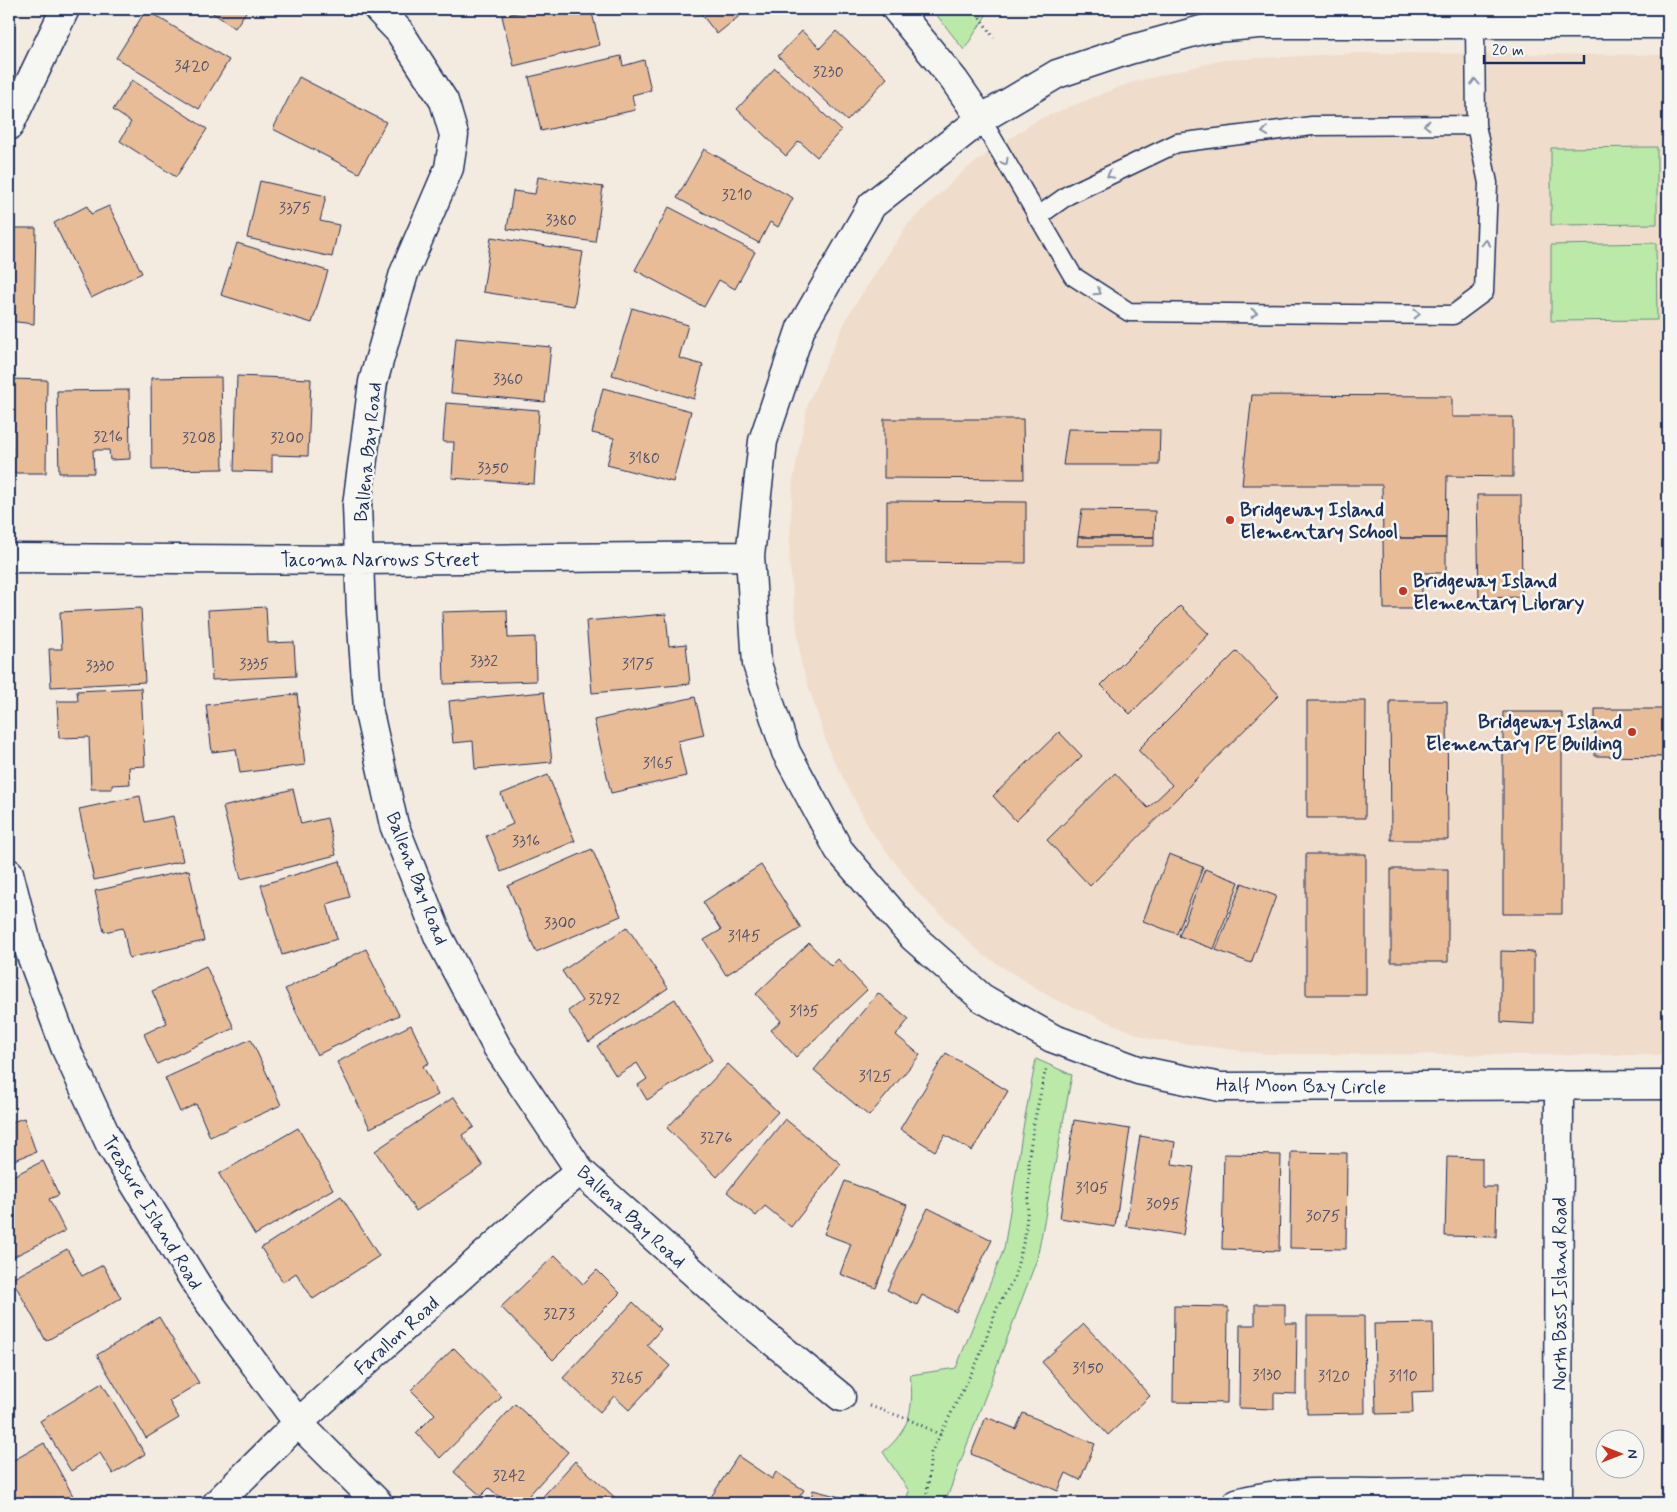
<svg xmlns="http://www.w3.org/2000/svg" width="1677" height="1512" font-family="Mynerve,sans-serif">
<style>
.built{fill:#f0dcca}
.green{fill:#bae9a8;stroke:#6a8c83}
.building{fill:#e8bc97;stroke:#1b2f5e}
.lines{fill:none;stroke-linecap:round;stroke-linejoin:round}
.lane-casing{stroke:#1b2f5e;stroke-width:21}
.street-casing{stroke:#1b2f5e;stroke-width:31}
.path{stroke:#1b2f5e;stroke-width:3;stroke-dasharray:1 4;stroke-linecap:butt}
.lane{stroke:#f6f6f2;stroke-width:18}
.street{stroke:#f6f6f2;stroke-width:28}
.oneway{stroke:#8892a8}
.poi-dot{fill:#c8321e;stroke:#f6f6f2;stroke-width:2}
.labels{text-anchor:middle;stroke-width:5;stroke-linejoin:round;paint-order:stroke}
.number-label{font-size:16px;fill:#4e526c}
.street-label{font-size:19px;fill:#1b2f5e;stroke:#f6f6f2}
.poi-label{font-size:19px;font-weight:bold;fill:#1b2f5e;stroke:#f6f6f2;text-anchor:start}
</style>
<rect width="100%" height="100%" fill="#f3eae0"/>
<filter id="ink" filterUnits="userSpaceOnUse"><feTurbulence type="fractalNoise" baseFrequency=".02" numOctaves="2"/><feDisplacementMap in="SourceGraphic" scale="10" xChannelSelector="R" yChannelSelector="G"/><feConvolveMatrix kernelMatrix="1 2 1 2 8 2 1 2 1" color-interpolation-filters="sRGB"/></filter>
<g filter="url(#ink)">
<path class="built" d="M 1360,53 L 1668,55 L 1668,1055 L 1267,1054 L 1149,1039 L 1052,998 L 982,954 L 919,894 L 871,831 L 830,753 L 801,663 L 789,559 L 793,481 L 808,403 L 849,314 L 908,224 L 967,168 L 1037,120 L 1130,83 L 1223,60 Z"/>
<path class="green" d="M 932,9 L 990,9 L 964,50 Z
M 1657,147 L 1657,224 L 1551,225 L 1551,148 Z
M 1656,243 L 1657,320 L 1551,321 L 1551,245 Z
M 1036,1059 L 1072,1075 L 1037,1259 L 945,1503 L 905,1503 L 909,1491 L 883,1452 C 909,1431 915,1408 910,1375 L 956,1368 L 1004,1249 L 1024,1122 Z"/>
<path class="building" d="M 207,9 L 248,9 L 235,28 Z
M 533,9 L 591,9 L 600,45 L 514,66 L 502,16 Z
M 700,9 L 748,9 L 717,34 L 698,10 Z
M 146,10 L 229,60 L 199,109 L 116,58 Z
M 802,31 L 820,48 L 836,31 L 887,78 L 847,121 L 778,56 Z
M 621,56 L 623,66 L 644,60 L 651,90 L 632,95 L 635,110 L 541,131 L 529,77 Z
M 775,68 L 841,130 L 817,157 L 799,141 L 786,156 L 737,109 Z
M 299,77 L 386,122 L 359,173 L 273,129 Z
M 132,80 L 207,129 L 176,177 L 120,141 L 131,122 L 113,110 Z
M 704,149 L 793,198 L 778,227 L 770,222 L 759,243 L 677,198 Z
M 538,177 L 603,187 L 595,242 L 507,229 L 513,191 L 535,194 Z
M 260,181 L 326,196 L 320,221 L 339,225 L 332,257 L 247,238 Z
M 87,206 L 91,214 L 109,206 L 142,273 L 91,298 L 54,223 Z
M 669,207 L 755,252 L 735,289 L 719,280 L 704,307 L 635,270 Z
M 9,228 L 36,228 L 34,324 L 9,321 Z
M 491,237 L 583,252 L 574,306 L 483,292 Z
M 237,243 L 328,271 L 312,323 L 221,295 Z
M 632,308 L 688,325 L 679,358 L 703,365 L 694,399 L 612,375 Z
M 456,338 L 551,347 L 545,402 L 451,393 Z
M 237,376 L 311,379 L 308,456 L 272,455 L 272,472 L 234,471 Z
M 221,377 L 223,469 L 152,470 L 151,378 Z
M 9,379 L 47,380 L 46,473 L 12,473 L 12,446 L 9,446 Z
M 603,388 L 691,411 L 673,482 L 607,465 L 614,438 L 592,433 Z
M 129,390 L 130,459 L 110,460 L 109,450 L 93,450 L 94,473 L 59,473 L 57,391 Z
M 1252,395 L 1452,396 L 1452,417 L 1513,417 L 1513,477 L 1447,476 L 1446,538 L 1383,538 L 1382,485 L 1242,485 Z
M 446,403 L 539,410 L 534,484 L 452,478 L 454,442 L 443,442 Z
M 884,419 L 1023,419 L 1024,479 L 884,478 Z
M 1068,429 L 1160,430 L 1159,465 L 1063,465 Z
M 1477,495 L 1521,495 L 1522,597 L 1479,598 Z
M 887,501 L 1026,502 L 1026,563 L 887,562 Z
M 1082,510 L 1155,511 L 1154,537 L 1078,537 Z
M 1078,537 L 1154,537 L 1154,546 L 1077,546 Z
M 1383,538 L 1446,538 L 1446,573 L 1422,573 L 1422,609 L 1384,609 Z
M 1180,606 L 1209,634 L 1130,714 L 1101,685 Z
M 266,607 L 268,643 L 294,642 L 296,676 L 212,680 L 208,610 Z
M 141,608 L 145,682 L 51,687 L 49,649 L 62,649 L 60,612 Z
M 507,610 L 508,638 L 535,637 L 536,681 L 444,684 L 442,612 Z
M 666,614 L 669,646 L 686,644 L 690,684 L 592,693 L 586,621 Z
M 1237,651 L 1279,695 L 1090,886 L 1047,840 L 1115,773 L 1148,808 L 1172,785 L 1138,750 Z
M 141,688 L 145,766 L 129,767 L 130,784 L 112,785 L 112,789 L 91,789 L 89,737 L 59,738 L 57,701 L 78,701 L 77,691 Z
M 544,692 L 552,762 L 475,769 L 473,741 L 453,743 L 449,701 Z
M 297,694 L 305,765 L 240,773 L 236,749 L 212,752 L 206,705 Z
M 695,697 L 704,735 L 678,741 L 686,776 L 611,793 L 594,720 Z
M 1307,701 L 1366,701 L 1365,818 L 1307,818 Z
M 1390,701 L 1447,701 L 1448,840 L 1391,840 Z
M 1595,709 L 1668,709 L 1668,757 L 1595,756 Z
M 1503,712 L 1562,712 L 1562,914 L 1503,914 Z
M 1059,732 L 1082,756 L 1016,821 L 993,796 Z
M 548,775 L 575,841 L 501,872 L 486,836 L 513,824 L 501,794 Z
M 293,789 L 301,824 L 327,818 L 336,855 L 241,879 L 223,807 Z
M 140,796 L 145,822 L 173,816 L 183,861 L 94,880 L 79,809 Z
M 592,849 L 621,916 L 536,952 L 508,886 Z
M 1169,854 L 1203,867 L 1177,934 L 1143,921 Z
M 1306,854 L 1366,854 L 1366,995 L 1306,995 Z
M 340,861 L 350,897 L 327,904 L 337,939 L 282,955 L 261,885 Z
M 761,865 L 801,928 L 726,975 L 704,940 L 721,930 L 703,902 Z
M 1205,869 L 1239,882 L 1214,949 L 1179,936 Z
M 1391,869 L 1448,869 L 1448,962 L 1391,962 Z
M 189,870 L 204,941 L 129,958 L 123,928 L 104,932 L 95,891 Z
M 1242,883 L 1276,896 L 1251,963 L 1216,950 Z
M 627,927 L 668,988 L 589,1042 L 568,1011 L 582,1001 L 562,971 Z
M 809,943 L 831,966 L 838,959 L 867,990 L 796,1057 L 771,1030 L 781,1021 L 756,994 Z
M 366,949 L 399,1015 L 317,1055 L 285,989 Z
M 1501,951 L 1534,952 L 1534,1024 L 1501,1022 Z
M 206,966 L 234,1028 L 157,1064 L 144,1034 L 167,1023 L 152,991 Z
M 878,993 L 909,1019 L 896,1035 L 920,1055 L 869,1116 L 814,1070 Z
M 675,999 L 712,1060 L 647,1100 L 638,1085 L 647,1079 L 637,1063 L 616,1076 L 597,1046 Z
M 411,1025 L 429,1063 L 423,1066 L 438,1095 L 370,1128 L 337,1062 Z
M 251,1039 L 281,1105 L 210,1137 L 196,1104 L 180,1112 L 165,1078 Z
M 946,1053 L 1008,1091 L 972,1151 L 945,1135 L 935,1151 L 900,1129 Z
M 728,1064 L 778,1112 L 717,1177 L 667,1128 Z
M 454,1097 L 474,1127 L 462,1135 L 483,1166 L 416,1211 L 375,1151 Z
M 24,1118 L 36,1152 L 9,1162 L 9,1123 Z
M 785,1119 L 841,1164 L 791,1227 L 765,1206 L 756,1216 L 727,1192 Z
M 1074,1120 L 1130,1129 L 1115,1227 L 1060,1218 Z
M 298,1128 L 333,1189 L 255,1235 L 219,1174 Z
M 1140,1136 L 1175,1142 L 1172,1164 L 1194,1167 L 1183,1235 L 1126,1226 Z
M 1291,1152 L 1347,1153 L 1346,1249 L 1290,1248 Z
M 1224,1154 L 1281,1155 L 1279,1251 L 1222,1249 Z
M 1447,1157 L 1482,1158 L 1482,1187 L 1497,1187 L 1496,1237 L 1445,1236 Z
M 43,1161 L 59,1195 L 49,1199 L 65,1231 L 9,1259 L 9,1178 Z
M 845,1181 L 907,1205 L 876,1288 L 840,1274 L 851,1244 L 824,1234 Z
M 341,1196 L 379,1256 L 313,1299 L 296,1273 L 283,1282 L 261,1248 Z
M 928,1208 L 992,1240 L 956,1312 L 922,1295 L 917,1305 L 887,1290 Z
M 67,1249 L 82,1276 L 103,1265 L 121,1298 L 46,1341 L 12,1279 Z
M 555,1255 L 583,1284 L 597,1270 L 620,1293 L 553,1360 L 501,1307 Z
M 633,1302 L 661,1329 L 647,1345 L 670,1366 L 629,1410 L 614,1396 L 600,1412 L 563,1378 Z
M 1255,1304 L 1285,1304 L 1285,1323 L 1297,1323 L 1296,1394 L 1274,1393 L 1274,1409 L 1239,1408 L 1240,1325 L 1255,1325 Z
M 1174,1306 L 1228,1307 L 1227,1403 L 1173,1402 Z
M 1307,1316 L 1364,1316 L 1365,1413 L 1307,1414 Z
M 159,1317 L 199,1383 L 169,1401 L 179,1418 L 146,1438 L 97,1355 Z
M 1433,1323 L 1434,1391 L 1412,1392 L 1413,1413 L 1376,1414 L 1374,1324 Z
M 1084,1324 L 1150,1396 L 1108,1435 L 1042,1362 Z
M 454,1348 L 502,1397 L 440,1458 L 416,1433 L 435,1414 L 411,1390 Z
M 102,1383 L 145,1454 L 113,1474 L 100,1453 L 71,1471 L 40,1421 Z
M 515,1404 L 568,1452 L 522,1503 L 507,1503 L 489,1488 L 481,1496 L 454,1472 Z
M 1023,1413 L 1095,1444 L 1080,1480 L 1066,1473 L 1058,1491 L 971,1454 L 986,1417 L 1016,1429 Z
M 44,1443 L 77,1503 L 9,1503 L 9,1463 Z
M 738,1456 L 772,1479 L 776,1472 L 804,1490 L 795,1503 L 707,1503 Z
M 575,1461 L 621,1503 L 537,1503 Z
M 813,1490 L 855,1501 L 854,1503 L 810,1503 Z"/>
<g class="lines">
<g class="lane-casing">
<path id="lane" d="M 981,119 L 1073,276 L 1129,312 L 1453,315 L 1484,292 L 1488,183 L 1476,125 L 1475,24
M 1037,217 L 1068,195 L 1177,143 L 1312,126 L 1476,125"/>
</g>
<g class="street-casing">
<path id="street" d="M 378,9 L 399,31 L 444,101 L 454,135 L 449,168 L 404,273 L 373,382 L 357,505 L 361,613 L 368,708 L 394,825 L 439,938 L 497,1047 L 580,1171 L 749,1322 L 841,1397
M 896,9 L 954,80 L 981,119
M 1668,24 L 1259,24 L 1205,29 L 1129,50 L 1057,74 L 981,119 L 872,205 L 801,328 L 763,441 L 750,556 L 757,664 L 786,752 L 839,850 L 913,937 L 982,998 L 1052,1038 L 1138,1070 L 1220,1087 L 1668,1085
M 9,126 L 65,9
M 9,558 L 359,560 L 750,556
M 9,873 L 28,947 L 65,1047 L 110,1144 L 200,1290 L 298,1423 L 378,1503
M 217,1503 L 298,1423 L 551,1195 L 580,1171
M 1237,1503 C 1282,1490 1331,1493 1378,1493 C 1438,1492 1498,1491 1558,1493
M 1558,1503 L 1559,1085"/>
</g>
<path class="path" d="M 974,9 L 994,38
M 870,1406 L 908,1419 L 941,1435
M 926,1503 L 931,1453 L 978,1360 L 997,1308 L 1014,1278 L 1025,1236 L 1029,1194 L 1029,1156 L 1034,1123 L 1046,1068"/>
<use href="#lane" class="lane"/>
<use href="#street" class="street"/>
</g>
<defs><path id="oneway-chevron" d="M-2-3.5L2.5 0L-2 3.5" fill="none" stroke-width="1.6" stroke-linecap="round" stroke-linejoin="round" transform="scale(1.25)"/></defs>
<g class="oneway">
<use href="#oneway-chevron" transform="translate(1475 82) rotate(-91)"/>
<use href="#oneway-chevron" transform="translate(1427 125) rotate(180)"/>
<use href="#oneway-chevron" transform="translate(1265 132) rotate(172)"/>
<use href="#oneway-chevron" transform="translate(1005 162) rotate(60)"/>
<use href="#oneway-chevron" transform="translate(1110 175) rotate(154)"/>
<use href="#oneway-chevron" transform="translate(1486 243) rotate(-88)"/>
<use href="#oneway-chevron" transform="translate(1098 292) rotate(33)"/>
<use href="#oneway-chevron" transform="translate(1254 313)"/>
<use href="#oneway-chevron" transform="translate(1417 314)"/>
</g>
</g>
<g class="poi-dot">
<circle cx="1230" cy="520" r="5"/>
<circle cx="1403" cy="591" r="5"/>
<circle cx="1632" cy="732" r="5"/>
</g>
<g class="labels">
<g class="number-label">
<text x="192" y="71">3420</text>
<text x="828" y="77">3230</text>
<text x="737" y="200">3210</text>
<text x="295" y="213">3375</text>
<text x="561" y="225">3380</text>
<text x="508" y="384">3360</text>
<text x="108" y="442">3216</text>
<text x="199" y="443">3208</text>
<text x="287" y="443">3200</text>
<text x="644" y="463">3180</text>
<text x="493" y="473">3350</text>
<text x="484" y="666">3332</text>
<text x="254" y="669">3335</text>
<text x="638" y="669">3175</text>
<text x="100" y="671">3330</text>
<text x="658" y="768">3165</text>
<text x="526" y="846">3316</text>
<text x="560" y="928">3300</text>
<text x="744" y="941">3145</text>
<text x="604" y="1004">3292</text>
<text x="804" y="1016">3135</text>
<text x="875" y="1081">3125</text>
<text x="716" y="1143">3276</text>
<text x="1092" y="1193">3105</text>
<text x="1163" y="1209">3095</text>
<text x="1323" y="1221">3075</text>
<text x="559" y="1319">3273</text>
<text x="1088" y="1373">3150</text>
<text x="1267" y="1380">3130</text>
<text x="1334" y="1381">3120</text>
<text x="1403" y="1381">3110</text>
<text x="627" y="1383">3265</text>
<text x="509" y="1481">3242</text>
</g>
<g class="street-label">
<text transform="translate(367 452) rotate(-84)" y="7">Ballena Bay Road</text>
<text x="380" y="566">Tacoma Narrows Street</text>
<text transform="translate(418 878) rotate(69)" y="7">Ballena Bay Road</text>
<text transform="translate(1301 1085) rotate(1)" y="7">Half Moon Bay Circle</text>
<text transform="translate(153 1212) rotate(59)" y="7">Treasure Island Road</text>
<text transform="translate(632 1216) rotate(43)" y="7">Ballena Bay Road</text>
<text transform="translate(1559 1294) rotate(-90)" y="7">North Bass Island Road</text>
<text transform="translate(396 1335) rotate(-42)" y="7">Farallon Road</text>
</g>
<g class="poi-label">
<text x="1240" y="516">Bridgeway Island<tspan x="1240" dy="22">Elementary School</tspan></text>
<text x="1413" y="587">Bridgeway Island<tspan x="1413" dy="22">Elementary Library</tspan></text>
<text x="1622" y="728" text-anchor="end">Bridgeway Island<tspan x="1622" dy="22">Elementary PE Building</tspan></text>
</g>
</g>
<rect width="1677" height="1512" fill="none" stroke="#f6f6f2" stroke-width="30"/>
<rect x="15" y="15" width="1647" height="1482" fill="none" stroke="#1b2f5e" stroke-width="2" filter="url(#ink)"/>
<g transform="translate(1620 1454) rotate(90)"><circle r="24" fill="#f6f6f2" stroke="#9ea6b7"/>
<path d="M0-4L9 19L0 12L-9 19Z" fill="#c8321e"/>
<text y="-8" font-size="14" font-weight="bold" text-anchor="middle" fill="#1b2f5e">N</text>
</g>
<path d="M1484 55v8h100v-8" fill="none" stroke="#1b2f5e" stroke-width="2.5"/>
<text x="1492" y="55" font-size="15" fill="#1b2f5e" stroke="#f6f6f2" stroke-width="4" paint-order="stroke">20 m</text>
</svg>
